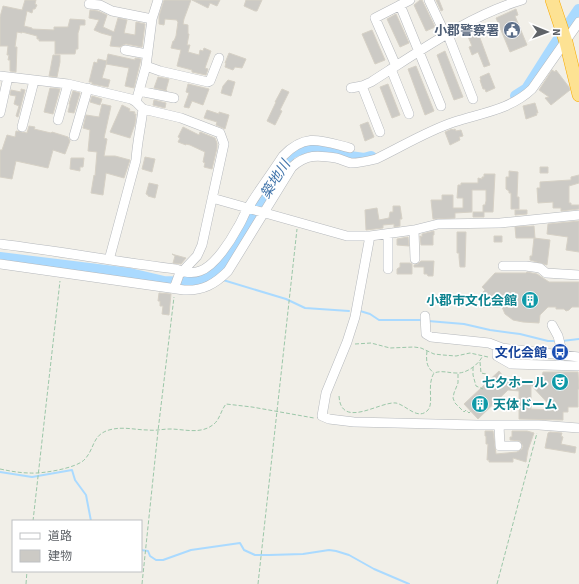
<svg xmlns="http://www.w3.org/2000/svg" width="579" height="584" font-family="'Source Sans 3','Noto Sans JP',sans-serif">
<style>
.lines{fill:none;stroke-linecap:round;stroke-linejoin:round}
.stream{stroke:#aadaff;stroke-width:2}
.river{stroke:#aadaff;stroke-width:12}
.building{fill:#cccac5;stroke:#d6d1c6;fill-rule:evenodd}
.minor-casing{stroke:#b5b8bc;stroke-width:10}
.highway-casing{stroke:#f9ab00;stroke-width:14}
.path{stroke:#9cc7a9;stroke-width:1;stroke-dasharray:4 2;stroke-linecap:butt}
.minor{stroke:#fff;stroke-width:9}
.highway{stroke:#fde293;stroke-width:13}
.labels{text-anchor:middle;stroke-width:3.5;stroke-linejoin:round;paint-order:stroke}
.service-label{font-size:13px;font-weight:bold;fill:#4e5e75;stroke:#fff;text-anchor:end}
.culture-label{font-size:13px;font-weight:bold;fill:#0d838f;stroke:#fff;text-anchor:end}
.transit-label{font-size:13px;font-weight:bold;fill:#164399;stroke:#fff;text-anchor:end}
.water-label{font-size:14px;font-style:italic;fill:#4174aa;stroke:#fff}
</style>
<rect width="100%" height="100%" fill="#f1efe8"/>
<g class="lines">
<path class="stream" d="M 203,279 L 213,279
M 223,280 L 286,299 L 305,308 L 349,311
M 360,311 L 370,314 L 379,320 L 422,320
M 428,321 L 464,324 L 490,330 L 520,334 L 548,341 L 556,341
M 562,341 L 579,339
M 0,472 L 32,477 L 72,470 L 75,480 L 86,495 L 91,521
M 141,550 L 148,551 L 150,556 L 156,560 L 163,560 L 191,550 L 240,543 L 244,550 L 255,555 L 269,555 L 303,554 L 329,550 L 336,551 L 349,555 L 374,569 L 409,584"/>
<path class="river" d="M 516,96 L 527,89 L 553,48 L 579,10
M 0,258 L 130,274 L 164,282 L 189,283 L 203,279 L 211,274 L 228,255 L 282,165 L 291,153 L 308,146 L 331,150 L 341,156 L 350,157 L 364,159 L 371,157"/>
</g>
<path class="building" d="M 25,0 L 36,0 L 35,4 L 37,5 L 35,9 L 33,9 L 32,13 L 27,11 L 24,26 L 32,28 L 32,29 L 54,30 L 54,27 L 68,27 L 70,19 L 85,20 L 85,25 L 80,25 L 79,30 L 78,33 L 78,49 L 76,49 L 75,54 L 55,54 L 55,41 L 39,41 L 39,39 L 37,39 L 37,36 L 22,32 L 22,33 L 17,32 L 15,47 L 17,47 L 16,72 L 10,71 L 10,60 L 8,60 L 9,55 L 7,55 L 8,46 L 0,46 L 0,17 L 3,6 L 22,10 Z
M 164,0 L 191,0 L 184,19 L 183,24 L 188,25 L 188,34 L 189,34 L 187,45 L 190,45 L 188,52 L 199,55 L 200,50 L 203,51 L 204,48 L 211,51 L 205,68 L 208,69 L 206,75 L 192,72 L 192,70 L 177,66 L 181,50 L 171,48 L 173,41 L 174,41 L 176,36 L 178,22 L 177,21 L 177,20 L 165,19 L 164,25 L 159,24 L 159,16 Z
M 192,0 L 220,0 L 217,6 L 210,3 L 208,8 Z
M 246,0 L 262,0 L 257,11 L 255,11 L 244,6 Z
M 420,0 L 422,0 L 435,27 L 426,31 L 414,5 Z
M 436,0 L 439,0 L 443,10 L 441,11 Z
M 516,9 L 518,15 L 515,16 L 527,45 L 510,52 L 496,18 Z
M 90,10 L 98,11 L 107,15 L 103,27 L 114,32 L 118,18 L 127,20 L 124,33 L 135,35 L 136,22 L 145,24 L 142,47 L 126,44 L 123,45 L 120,47 L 110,46 L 112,36 L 101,33 L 94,30 L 99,20 L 89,18 Z
M 396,14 L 409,43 L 400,47 L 387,19 Z
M 372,30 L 385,60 L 375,64 L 362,34 Z
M 477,30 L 490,65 L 484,67 L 478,52 L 472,55 L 469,47 L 472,46 L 467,34 Z
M 445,51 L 463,97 L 454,100 L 437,55 Z
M 229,53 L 246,59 L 242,68 L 235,67 L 233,70 L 225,67 L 226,63 L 225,63 Z
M 108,54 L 135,60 L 135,58 L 141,59 L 134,88 L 125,86 L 129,68 L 106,64 Z
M 53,55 L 60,55 L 60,62 L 57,77 L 49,76 Z
M 98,59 L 107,61 L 102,78 L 110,80 L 108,87 L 92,84 L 92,82 L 89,82 L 94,62 L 97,63 Z
M 416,66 L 434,111 L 425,115 L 408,69 Z
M 552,70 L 555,72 L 556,70 L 569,87 L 570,90 L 551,105 L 545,98 L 549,97 L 539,90 Z
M 489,73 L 495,88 L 486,92 L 485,89 L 483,89 L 480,80 L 481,80 L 480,77 Z
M 158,77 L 169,79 L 166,90 L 167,91 L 154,88 Z
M 228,80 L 235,82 L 231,96 L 221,93 L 223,86 Z
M 188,84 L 209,89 L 203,105 L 192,101 L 189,108 L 184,107 L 189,93 L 186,92 Z
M 388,84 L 400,115 L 392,118 L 380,87 Z
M 50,88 L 60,89 L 53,114 L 44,112 Z
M 21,89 L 25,90 L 18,117 L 16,116 L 19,106 L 14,104 L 16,96 L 10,95 L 11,90 L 21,92 Z
M 282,89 L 289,92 L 280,110 L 282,111 L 275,125 L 267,121 L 276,102 L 275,102 Z
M 73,91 L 80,93 L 74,113 L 68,112 L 70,104 L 69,104 Z
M 92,96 L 102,99 L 100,105 L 90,102 Z
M 154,100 L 166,103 L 165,108 L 153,105 Z
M 535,103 L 538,113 L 536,113 L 537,115 L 526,119 L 523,106 Z
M 102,104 L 111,106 L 104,138 L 107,139 L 104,156 L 115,156 L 130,160 L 124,178 L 106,173 L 103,195 L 91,193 L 94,175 L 95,176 L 97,152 L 88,151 L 90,130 L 83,128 L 86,115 L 99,117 Z
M 122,105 L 130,109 L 129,111 L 135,112 L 134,114 L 136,114 L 135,124 L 130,138 L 110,132 Z
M 207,110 L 219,114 L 219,112 L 229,115 L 225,129 L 216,125 L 217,122 L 204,118 Z
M 368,122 L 374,137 L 365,141 L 360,125 Z
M 29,126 L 35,127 L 34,129 L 51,133 L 52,132 L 68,137 L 70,141 L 65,154 L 53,150 L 48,168 L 16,161 L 12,179 L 0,177 L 0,150 L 2,150 L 7,135 L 15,137 L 16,131 L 27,133 Z
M 183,127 L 199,135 L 200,132 L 215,138 L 217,143 L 217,148 L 212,169 L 204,167 L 205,163 L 203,162 L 205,152 L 190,145 L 186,144 L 186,145 L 178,142 L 180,138 L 178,137 Z
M 452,129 L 453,130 L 455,129 L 456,131 L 461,130 L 463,136 L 459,137 L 460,140 L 450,145 L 445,132 Z
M 145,157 L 155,159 L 152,172 L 142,169 Z
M 71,158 L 84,158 L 83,167 L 80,167 L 80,171 L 70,169 Z
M 540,167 L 548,167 L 548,173 L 540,173 Z
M 509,171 L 518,172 L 517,197 L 519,197 L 519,209 L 511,209 L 511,193 L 509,193 L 509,191 L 506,189 L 506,177 L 509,177 Z
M 484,174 L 495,174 L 493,212 L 484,212 L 484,217 L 473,217 L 473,212 L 483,212 L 483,205 L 485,205 L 486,201 L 486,190 L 472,190 L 472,212 L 455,213 L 455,218 L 433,219 L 431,200 L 442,200 L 442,195 L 453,195 L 453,208 L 463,208 L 463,198 L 457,198 L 458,185 L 461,185 L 461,183 L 478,183 L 478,178 L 482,179 L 482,177 L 484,177 Z
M 579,175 L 579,183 L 569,186 L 569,203 L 571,203 L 571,205 L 579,205 L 579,209 L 561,211 L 561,208 L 553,208 L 553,202 L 538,203 L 537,188 L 540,188 L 540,182 L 570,180 L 571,180 L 571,177 Z
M 149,183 L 158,185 L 155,198 L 148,196 L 148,195 L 146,194 Z
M 393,206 L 400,206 L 402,219 L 400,219 L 400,226 L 394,227 L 394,224 L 383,225 L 383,228 L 366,230 L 365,210 L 377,208 L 379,220 L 389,218 L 390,212 L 393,212 Z
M 515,210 L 527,210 L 527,214 L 515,215 Z
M 579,221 L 579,252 L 566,250 L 568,237 L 547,234 L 548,224 Z
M 534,226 L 535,238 L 516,238 L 515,227 Z
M 434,231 L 434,235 L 433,235 L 433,245 L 421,245 L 420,236 L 422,237 L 422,234 Z
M 457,232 L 466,232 L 465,267 L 460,267 L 459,257 L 459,253 L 457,253 Z
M 494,236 L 502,236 L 502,242 L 494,242 Z
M 408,237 L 409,246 L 397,245 L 397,239 Z
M 534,238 L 550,240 L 547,265 L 530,260 L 530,256 L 532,256 Z
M 172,254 L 175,255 L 186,258 L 181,264 L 173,263 L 175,256 Z
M 421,261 L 434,261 L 433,276 L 428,276 L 427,274 L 424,274 L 424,267 L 414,267 L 414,265 L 418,264 Z
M 400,263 L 410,263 L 412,264 L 412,274 L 397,274 L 397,269 L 400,267 Z
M 527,272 L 537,274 L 549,282 L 579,282 L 579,307 L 572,307 L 569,310 L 566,311 L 564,309 L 556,309 L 556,307 L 548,307 L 540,315 L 539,323 L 523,322 L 513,320 L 505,314 L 502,307 L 482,307 L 482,293 L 485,290 L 482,287 L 495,273 L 526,273 Z
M 159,293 L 171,294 L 169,315 L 162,314 L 163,306 L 160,306 L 160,301 L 158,301 Z
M 499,371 L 507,381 L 536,381 L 536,377 L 542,377 L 543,372 L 578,372 L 579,389 L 578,389 L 578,407 L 568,407 L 568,412 L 563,412 L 563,420 L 519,419 L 519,391 L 508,390 L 478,419 L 464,404 ZM 531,385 L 554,410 L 531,409 Z
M 485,431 L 493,431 L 496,454 L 517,452 L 522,449 L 523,446 L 520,441 L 510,440 L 510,437 L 512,437 L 512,431 L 527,431 L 534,433 L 528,450 L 526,462 L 513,458 L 513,462 L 489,462 L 489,460 L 487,460 L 488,444 L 486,444 L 486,436 L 485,436 Z
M 550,432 L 562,433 L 561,436 L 563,437 L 561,444 L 576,447 L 575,453 L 545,448 L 548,433 Z"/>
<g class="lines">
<g class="minor-casing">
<path id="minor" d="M 429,0 L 446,36
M 89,4 L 100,5 L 112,11 L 152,19
M 400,5 L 441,106
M 448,35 L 473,99
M 125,50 L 147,54
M 146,66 L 160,71 L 208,82 L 210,81 L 219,58
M 396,66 L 375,18 L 410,0
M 391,69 L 409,114
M 0,76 L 68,84 L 131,99 L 136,102 L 143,109 L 181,118 L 220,133 L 224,144 L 202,245 L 197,256 L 179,275 L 175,286
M 362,86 L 380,132
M 351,88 L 362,86 L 371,82 C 417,53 470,15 522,0
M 139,91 L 174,98
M 136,102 L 146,66 L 152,19 L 158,0
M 0,113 L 8,77
M 58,120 L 68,84
M 22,127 L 34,81
M 74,136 L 88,88
M 212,198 L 347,236 L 370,236 L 414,230 L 438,224 L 500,223 L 579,215
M 414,230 L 415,259
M 388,234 L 388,269
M 370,236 L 355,317 L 347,342 L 326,393 L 322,416 L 329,419 L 354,422 L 477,425 L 539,425 L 579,428
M 0,244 C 59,251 117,262 176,269 C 183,272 192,274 200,271 C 215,266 231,240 238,227 C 242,221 244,214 248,208 C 259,190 272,173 283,156 C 306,132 322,141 350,148
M 109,260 L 136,160 C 137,143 141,126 143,109
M 0,264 L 184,290 C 203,291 215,284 228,271 L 292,167 C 306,154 318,155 336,158 C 341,159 346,162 351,163 C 360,163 368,161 376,159 C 401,147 427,131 454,122 C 481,113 510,110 532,89 L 579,22
M 503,266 L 526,266 L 540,268 L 546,273 L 579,275
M 425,316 L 426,334 L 431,337 L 489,343 L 502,348 L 579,357
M 552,325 L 558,336 L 563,355
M 497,346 L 497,356 L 511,364 L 579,366
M 499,425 L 500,446 L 517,446"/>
</g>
<g class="highway-casing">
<path id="highway" d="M 552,0 L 566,42 L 579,95"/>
</g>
<path class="path" d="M 355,344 L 371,343 L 390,348 L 414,347 L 421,348 L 434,354 L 443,355 L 456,356 L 470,353 L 488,357
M 427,351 C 426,360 426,367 434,373
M 480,362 L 481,373 L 486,374
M 473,367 L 473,375 L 476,386 L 483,389
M 458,374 L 458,383 L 454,393 L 453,398 L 455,403 L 464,412 L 466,410 L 469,413 L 471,411
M 339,396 C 341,430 380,401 396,403 C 406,405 417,420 427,411 C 435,404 426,386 434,373 C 443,370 448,373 456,373 C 466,374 478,365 482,357
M 0,469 C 10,471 20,473 30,473 C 42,474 78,468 85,459 C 95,448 92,435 109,430 C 123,426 135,430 148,430 C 156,431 162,429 170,429 C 184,429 201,435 214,424 C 220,419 221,410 226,404 L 252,407 L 314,418
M 33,521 L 60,281
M 26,584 L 27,571
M 142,584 L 158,431 L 174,297
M 258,584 L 297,229
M 497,584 L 537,433"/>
<use href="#minor" class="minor"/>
<use href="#highway" class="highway"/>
</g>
<defs>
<g id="civic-disc" transform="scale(0.9)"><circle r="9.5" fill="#5c6f8a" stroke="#fff"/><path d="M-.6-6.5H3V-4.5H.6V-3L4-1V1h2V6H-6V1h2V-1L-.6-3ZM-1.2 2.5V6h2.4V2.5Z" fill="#fff"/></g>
<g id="building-disc" transform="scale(0.9)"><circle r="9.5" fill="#0f9aa8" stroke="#fff"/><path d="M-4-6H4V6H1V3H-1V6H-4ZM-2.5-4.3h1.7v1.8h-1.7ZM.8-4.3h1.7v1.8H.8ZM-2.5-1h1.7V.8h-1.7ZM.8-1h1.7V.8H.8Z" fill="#fff"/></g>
<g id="bus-disc" transform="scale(0.9)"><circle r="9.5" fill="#1a4fb4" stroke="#fff"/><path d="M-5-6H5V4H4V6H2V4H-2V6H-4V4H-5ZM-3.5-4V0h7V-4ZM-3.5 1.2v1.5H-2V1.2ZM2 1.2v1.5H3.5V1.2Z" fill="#fff"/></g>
<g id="theatre-disc" transform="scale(0.9)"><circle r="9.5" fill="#0f9aa8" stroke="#fff"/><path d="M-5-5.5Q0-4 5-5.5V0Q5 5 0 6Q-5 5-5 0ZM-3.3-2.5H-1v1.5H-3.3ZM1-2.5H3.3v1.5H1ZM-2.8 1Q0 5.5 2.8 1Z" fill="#fff"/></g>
</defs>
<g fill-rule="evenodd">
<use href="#civic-disc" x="512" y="30"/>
<use href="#building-disc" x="530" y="300"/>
<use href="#bus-disc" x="560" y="352"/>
<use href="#theatre-disc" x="560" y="382"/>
<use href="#building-disc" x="480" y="404"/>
</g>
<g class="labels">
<g class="service-label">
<text x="499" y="35">小郡警察署</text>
</g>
<g class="culture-label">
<text x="517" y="305">小郡市文化会館</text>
<text x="547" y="387">七夕ホール</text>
<text x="493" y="409" text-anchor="start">天体ドーム</text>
</g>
<g class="transit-label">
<text x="547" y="357">文化会館</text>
</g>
<g class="water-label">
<text transform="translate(275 179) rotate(-58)" y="5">築地川</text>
</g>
</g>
<rect x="12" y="520" width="130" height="52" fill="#ffffff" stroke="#bfc1c3"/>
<rect x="20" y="533" width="20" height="6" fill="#ffffff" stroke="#bfc1c3"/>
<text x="48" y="540" font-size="12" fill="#5f6368">道路</text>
<rect x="20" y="550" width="20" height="12" fill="#cccac5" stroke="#bfc1c3"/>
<text x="48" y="560" font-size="12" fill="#5f6368">建物</text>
<g transform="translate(547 32) rotate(91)" stroke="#ffffff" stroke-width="3" paint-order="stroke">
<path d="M0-3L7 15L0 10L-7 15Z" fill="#5f6368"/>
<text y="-6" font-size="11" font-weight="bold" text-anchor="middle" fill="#5f6368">N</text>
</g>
</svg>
